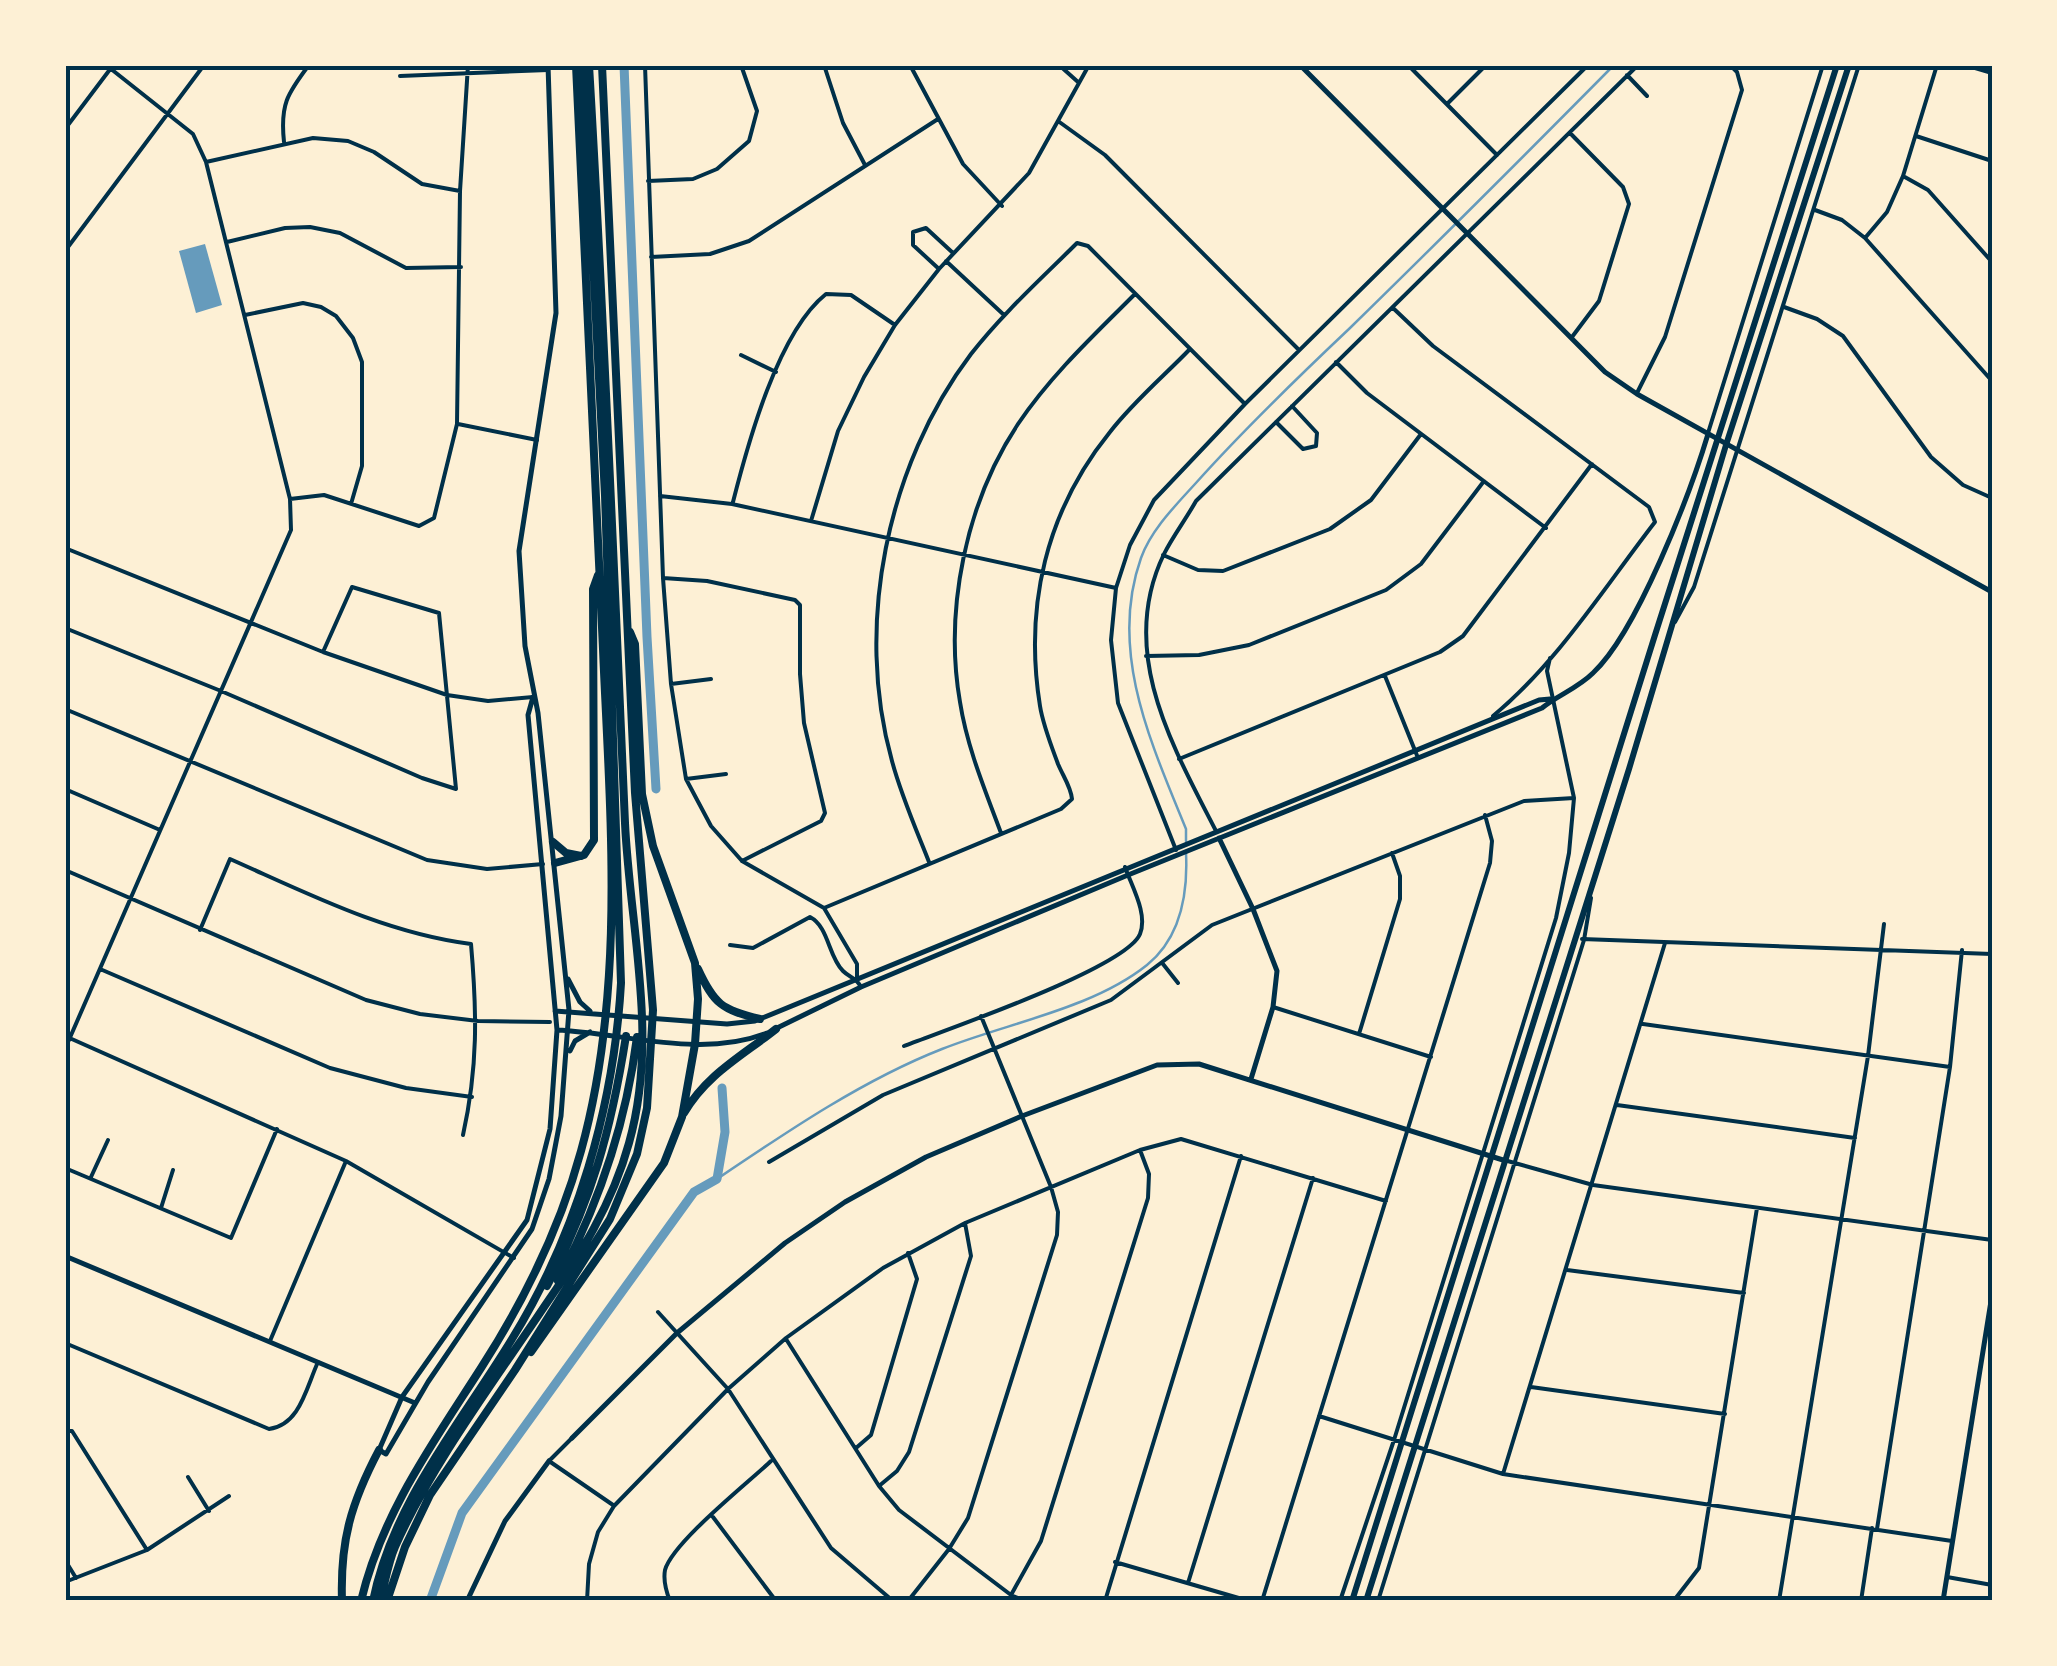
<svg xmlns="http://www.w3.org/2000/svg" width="2057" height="1666" font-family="'PT Sans',sans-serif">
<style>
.water{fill:#669bbc}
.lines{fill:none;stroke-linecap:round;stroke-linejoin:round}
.stream{stroke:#669bbc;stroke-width:2.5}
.canal{stroke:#669bbc;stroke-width:9}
.minor{stroke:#003049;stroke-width:4}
.tertiary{stroke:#003049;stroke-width:5}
.primary{stroke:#003049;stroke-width:6}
.motorway{stroke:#003049;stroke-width:8}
.neatline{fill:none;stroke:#003049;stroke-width:4}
</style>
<rect width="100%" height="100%" fill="#fdf0d5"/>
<path class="water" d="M 205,244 L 222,305 L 196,313 L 179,251 Z"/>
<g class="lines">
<path class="stream" d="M 1186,841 L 1186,829 C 1151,743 1108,651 1141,558 C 1151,530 1175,506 1195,484 C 1244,429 1296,379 1350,328 C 1439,241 1527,153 1614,65
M 717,1179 C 788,1131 863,1080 942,1049 C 1007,1023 1092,1009 1147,965 C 1180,938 1188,894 1186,853"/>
<path class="canal" d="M 624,65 L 647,637 L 656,789
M 430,1601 L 462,1513 L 694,1192 L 717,1179 L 725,1132 L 722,1088"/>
<path class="minor" d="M 645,65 L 663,578 L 671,684 L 686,779 L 711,826 L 742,861 L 824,908 L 857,964 L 857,979
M 824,65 L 843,123 L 865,165
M 910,65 L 963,164 L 1002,206
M 1059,65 L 1078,82
M 1408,65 L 1497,155
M 1965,65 L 1992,73
M 1001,67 L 1003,65
M 1627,75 L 1647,96
M 400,76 L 548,70
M 1447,104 L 1486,65
M 1058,121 L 1105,155 L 1299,350
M 65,129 L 111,68
M 1570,133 L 1623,187 L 1629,204 L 1599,301 L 1572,337
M 1916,136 L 1992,161
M 284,142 C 280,105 287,94 309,65
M 206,162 L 313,138 L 348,141 L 374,152 L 422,184 L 460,191
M 1903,176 L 1928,190 L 1992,262
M 648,181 L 693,179 L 717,169 L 749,141 L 757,111 L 741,65
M 1815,210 L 1842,220 L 1865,238 L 1992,381
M 1865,238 L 1887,212 L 1903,176 L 1937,65
M 227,242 L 285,228 L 310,227 L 340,233 L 406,268 L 461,267
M 65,251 L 204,65
M 651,257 L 710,254 L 749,241 L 938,119
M 946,261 L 1004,315
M 939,269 L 913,245 L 913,232 L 926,228 L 953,253
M 1784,307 L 1817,319 L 1843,336 L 1931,457 L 1963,485 L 1992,498
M 1393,308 L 1433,346 L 1649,507 L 1655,522 C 1604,588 1557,663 1493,716
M 245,315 L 303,303 L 321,307 L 336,316 L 353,338 L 362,362 L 362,466 L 351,504
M 741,355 L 776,372
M 1336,362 L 1367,393 L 1546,528
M 1637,393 L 1665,337 L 1742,90 L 1737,72 L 1730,65
M 1276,422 L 1303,449 L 1316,446 L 1317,433 L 1292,406
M 458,424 L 537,440
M 1708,433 L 1823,65
M 660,496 L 732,504 L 1116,588
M 290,499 L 324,495 L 419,526 L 434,518 L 457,424 L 460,191 L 468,65
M 733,502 C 748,443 778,332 826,294 L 851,295 L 895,325
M 811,521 L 838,431 L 864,377 L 895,325 L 939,269 L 1029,173 L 1089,65
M 65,548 L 323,652 L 447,695 L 488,701 L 533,697
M 1163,555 L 1198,570 L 1223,571 L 1330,529 L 1371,500 L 1421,434
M 663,578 L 707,581 L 795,600 L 800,605 L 800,674 L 804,723 L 825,813 L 821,821 L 742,861
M 1675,622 L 1694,587 L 1859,65
M 65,628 L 221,691 L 422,778 L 456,789 L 439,613 L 352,587 L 323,652
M 1146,656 L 1199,655 L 1249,645 L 1386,590 L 1421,564 L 1484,481
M 1385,676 L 1418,758
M 671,684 L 711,679
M 65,709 L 427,860 L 487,869 L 543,864
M 1179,759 L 1440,652 L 1463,636 L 1592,464
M 686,779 L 726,774
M 65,789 L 160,830
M 1216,831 C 1172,745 1117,651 1164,554 C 1173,536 1186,519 1196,501 L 1638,65
M 1001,833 C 985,790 967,747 960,702 C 944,610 966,502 1018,424 C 1051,375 1094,335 1135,294
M 1176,850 L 1118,703 L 1111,640 L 1116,588 L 1130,545 L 1154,500 L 1245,404 L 1588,65
M 929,862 C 916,829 901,795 892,761 C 854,626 887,465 971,354 C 1003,313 1041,279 1077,243 L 1088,246 L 1245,404
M 65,870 L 366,1000 L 420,1014 L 478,1021 L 550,1022
M 824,908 L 1061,809 L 1072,799 C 1071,787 1063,776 1058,764 C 1051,745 1043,725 1040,706 C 1024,606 1046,511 1110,432 C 1133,402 1164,376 1190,349
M 200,930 L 230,859 C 309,894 385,933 471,944 C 477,1013 478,1067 463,1135
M 1582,939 L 1992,954
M 730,945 L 753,948 L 810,917 C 829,927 828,956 843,971 C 850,978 856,977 861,987
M 1163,964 L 1178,983
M 100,969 L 330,1068 L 406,1088 L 472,1097
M 1273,1007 L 1431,1057
M 1643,1024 L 1950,1067
M 1359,1034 L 1400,899 L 1400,876 L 1392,853
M 65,1036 L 346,1161 L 514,1258
M 904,1046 C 945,1030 1126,968 1140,934 C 1148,914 1132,887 1125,867
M 65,1049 L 291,530 L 290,499 L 206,162 L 193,134 L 106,65
M 1617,1105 L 1855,1138
M 1504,1160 L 1593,1185 L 1992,1240
M 769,1162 L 883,1095 L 1111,1000 L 1212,925 L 1524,801 L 1574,798
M 65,1168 L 231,1238 L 277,1129
M 91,1177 L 108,1140
M 161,1208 L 173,1170
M 1567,1270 L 1744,1293
M 658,1312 L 728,1389 L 831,1548 L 893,1601
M 786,1339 L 879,1486 L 899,1510 L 1011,1595 L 1024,1601
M 270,1341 L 346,1161
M 65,1343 L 269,1429 C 300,1425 306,1388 318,1362
M 1531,1387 L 1725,1414
M 1319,1416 L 1503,1474 L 1952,1541
M 65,1431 L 72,1431 L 147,1550
M 572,1438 L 549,1461 L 613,1505
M 856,1448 L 871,1435 L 917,1279 L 908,1253
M 1503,1474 L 1665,943
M 188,1477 L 209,1511
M 879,1486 L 897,1471 L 909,1452 L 971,1256 L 965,1223
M 713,1517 L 776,1601
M 1877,1529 L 1950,1067 L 1962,950
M 65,1560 L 76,1578
M 1115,1562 L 1249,1601
M 1947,1577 L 1992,1585
M 65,1582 L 147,1550 L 229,1496
M 1188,1583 L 1313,1178
M 1011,1595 L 1041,1541 L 1148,1198 L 1149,1174 L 1140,1150
M 587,1601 L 589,1564 L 598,1532 L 614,1506 L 728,1389 L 786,1338 L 883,1268 L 965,1223 L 1140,1150 L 1181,1139 L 1386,1201
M 670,1601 C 666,1591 663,1581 665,1570 C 673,1542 748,1483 771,1461
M 908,1601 L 949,1549 L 968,1518 L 1057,1235 L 1058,1212 L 1051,1187 L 981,1016
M 1105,1601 L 1241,1156
M 1262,1601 L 1490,863 L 1492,841 L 1485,815
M 1340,1601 L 1394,1440 L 1556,918 L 1569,853 L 1574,798 L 1547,671 L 1550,658
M 1378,1601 L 1584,940 L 1591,898
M 1669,1601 L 1675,1599 L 1699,1568 L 1757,1208
M 1779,1601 L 1868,1056 L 1884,924
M 1861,1601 L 1872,1528"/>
<path class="tertiary" d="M 1300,65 L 1605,372 L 1637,394 L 1992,592
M 533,697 L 528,715 L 557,1030 L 550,1129 L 527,1220 L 402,1397 L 379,1450 L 386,1454 L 428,1382 L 532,1229 L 549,1179 L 561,1116 L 569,1010 L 538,713 L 525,646 L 519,551 L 556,313 L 548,65
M 1219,838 L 1253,909 L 1277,971 L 1273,1007 L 1251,1079
M 568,979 L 580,1002 L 590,1011
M 555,1011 L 727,1024 L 755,1021 L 1539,700 L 1550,699
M 777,1028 L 861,987 L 1128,875 L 1542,708 C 1558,695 1578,688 1593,673 C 1637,632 1690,494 1708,434
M 557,1030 C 624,1033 702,1059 767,1033
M 570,1051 L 575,1041 L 590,1032
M 65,1256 L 415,1403
M 572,1438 L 677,1333 L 785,1243 L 845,1202 L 926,1157 L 1022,1116 L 1157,1065 L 1199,1064 L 1503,1160
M 467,1601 L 505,1521 L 549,1461
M 1943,1601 L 1992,1295"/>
<path class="primary" d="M 1352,1601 L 1655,635 L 1837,65
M 1366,1601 L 1629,769 L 1726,445 L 1849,65"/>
<path class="motorway" d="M 553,842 L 566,853 L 581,856
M 555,863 L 584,855 L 594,840 L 593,589 L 598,575
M 698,969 C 714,1004 722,1010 760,1019
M 684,1113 C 707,1074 742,1056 776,1029
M 558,1281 C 599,1204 626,1124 637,1037
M 547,1286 C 592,1200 611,1131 626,1036
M 531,1352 L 664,1163 L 682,1117 L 695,1044 L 698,999 L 695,963 L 653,846 L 642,794 L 635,644 L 630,632
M 342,1601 C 340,1541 351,1503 379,1450
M 361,1601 C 382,1513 433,1443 481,1368 C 524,1301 560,1228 581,1151 C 626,989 610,815 603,649 C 594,454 585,260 576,65
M 373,1601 C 393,1502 461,1423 512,1339 C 577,1234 614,1106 621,983 L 605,495 L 583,65
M 380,1601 C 385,1583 388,1563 395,1547 C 430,1467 495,1380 544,1307 C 580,1255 612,1205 629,1143 C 659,1037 630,930 625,823 C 614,570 604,318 589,65
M 387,1601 L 405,1547 L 430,1495 L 515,1370 L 610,1219 L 637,1154 L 647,1108 L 653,1010 L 635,793 L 602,65"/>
</g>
<rect width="2057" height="1666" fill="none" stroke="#fdf0d5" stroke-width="135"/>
<rect x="68" y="68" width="1922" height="1530" class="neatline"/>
</svg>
